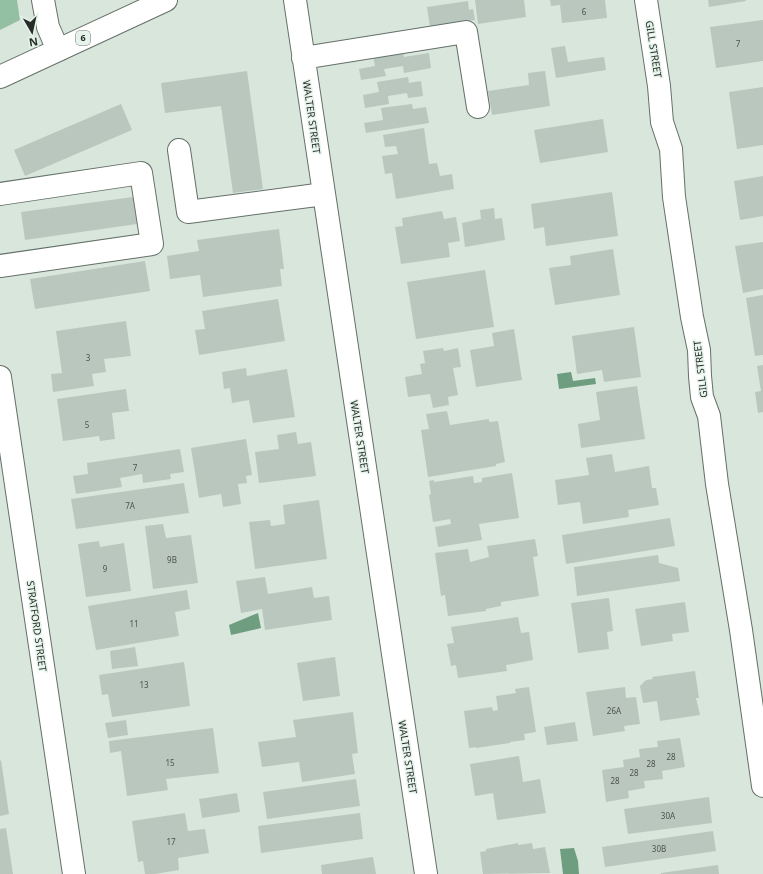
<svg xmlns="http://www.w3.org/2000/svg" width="763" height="874" font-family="'Noto Sans',sans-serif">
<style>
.green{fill:#93bfa2}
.water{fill:#6e9d7f}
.building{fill:#bac7be}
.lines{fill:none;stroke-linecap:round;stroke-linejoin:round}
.minor-casing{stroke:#647068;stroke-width:24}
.highway-casing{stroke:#647068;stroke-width:24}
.minor{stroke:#fff;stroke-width:22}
.highway{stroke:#fff;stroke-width:22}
.labels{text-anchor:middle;stroke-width:3;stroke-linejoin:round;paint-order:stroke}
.number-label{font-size:8px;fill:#4c534e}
.shield{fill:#e5f3ea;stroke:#606862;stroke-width:1}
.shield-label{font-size:9px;font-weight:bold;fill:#272c28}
.street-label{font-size:10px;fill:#272c28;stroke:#e5f3ea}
</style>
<rect width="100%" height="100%" fill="#d8e6dc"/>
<path class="green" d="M 0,0 L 17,0 L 20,20 L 0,30 Z"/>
<path class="water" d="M 571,372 L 573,381 L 595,378 L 596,384 L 559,389 L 557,374 Z
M 258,613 L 261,628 L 231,635 L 229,625 Z
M 574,848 L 578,861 L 579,874 L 563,874 L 560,849 Z"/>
<path class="building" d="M 475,0 L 524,0 L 526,17 L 478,24 Z
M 550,0 L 605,0 L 607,18 L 562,23 L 560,5 L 551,6 Z
M 708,0 L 746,0 L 746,1 L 709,7 Z
M 468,1 L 469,10 L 473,9 L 475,20 L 430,27 L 427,7 Z
M 763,20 L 763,61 L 716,68 L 710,27 Z
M 565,46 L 568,62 L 604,57 L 606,70 L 556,78 L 551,48 Z
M 403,51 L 404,57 L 429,53 L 431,68 L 404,73 L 403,66 L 384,69 L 386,76 L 361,80 L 359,69 L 375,66 L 373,56 Z
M 247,71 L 263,189 L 233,193 L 221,106 L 165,113 L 161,83 Z
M 545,71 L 550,106 L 492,115 L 488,91 L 529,85 L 528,73 Z
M 408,77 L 409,83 L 421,81 L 423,96 L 408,98 L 407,93 L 388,96 L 389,104 L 365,108 L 363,95 L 379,92 L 377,82 Z
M 763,87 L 763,145 L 737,149 L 729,92 Z
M 121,104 L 132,130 L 25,176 L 14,150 Z
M 412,104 L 413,109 L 426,107 L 429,123 L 366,133 L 364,123 L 383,120 L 381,108 Z
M 603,119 L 608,152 L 540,163 L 534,130 Z
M 424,128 L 429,164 L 437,163 L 440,176 L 452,174 L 454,189 L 396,199 L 392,173 L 385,174 L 382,156 L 398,154 L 396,146 L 385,147 L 383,135 Z
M 763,176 L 763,216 L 740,220 L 734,181 Z
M 612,192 L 618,236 L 546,246 L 544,227 L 534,229 L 531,204 Z
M 133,197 L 137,224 L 25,240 L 21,212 Z
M 494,208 L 495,219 L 502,218 L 505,240 L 465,247 L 462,223 L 481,219 L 480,210 Z
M 442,211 L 444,219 L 456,217 L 460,241 L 448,243 L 450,257 L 401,264 L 395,227 L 403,226 L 402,218 Z
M 279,229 L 284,269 L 280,269 L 282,286 L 203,297 L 200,275 L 170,279 L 167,256 L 199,251 L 197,240 Z
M 763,242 L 763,289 L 743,293 L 735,246 Z
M 613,249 L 620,295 L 555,305 L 549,268 L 571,265 L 570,256 Z
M 145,261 L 150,291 L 35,309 L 30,279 Z
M 485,270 L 494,327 L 416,339 L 407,282 Z
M 763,295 L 763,355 L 755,356 L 746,298 Z
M 278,299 L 285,341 L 199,355 L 195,330 L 205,329 L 202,311 Z
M 126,321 L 131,356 L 104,359 L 106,372 L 92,374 L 94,386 L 53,392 L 51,374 L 62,373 L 56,331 Z
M 634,327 L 641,377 L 604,382 L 602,370 L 577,374 L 572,336 Z
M 514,329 L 522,380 L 476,387 L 470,350 L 494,346 L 492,333 Z
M 443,348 L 444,351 L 458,348 L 461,367 L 453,368 L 458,395 L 448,397 L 449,405 L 433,408 L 430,394 L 408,397 L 405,377 L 422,374 L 420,364 L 425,363 L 423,351 Z
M 763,365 L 763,412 L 758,413 L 755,392 L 761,391 L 757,366 Z
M 246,368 L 247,376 L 287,369 L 295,417 L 253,423 L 249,400 L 232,403 L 230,388 L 224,389 L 222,372 Z
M 637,386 L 645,439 L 581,448 L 578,424 L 600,420 L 596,392 Z
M 126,389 L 129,411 L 112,413 L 115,439 L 100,441 L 99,436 L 63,441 L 57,399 Z
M 447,411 L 450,425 L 489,419 L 489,422 L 498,421 L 505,462 L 496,464 L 496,466 L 428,477 L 421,430 L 429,429 L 426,414 Z
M 296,432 L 298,444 L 311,442 L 316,476 L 259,483 L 255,452 L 279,449 L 277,435 Z
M 246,439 L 252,475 L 246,476 L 247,483 L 238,484 L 241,504 L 223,507 L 221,494 L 199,498 L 191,448 Z
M 180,449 L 184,472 L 170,474 L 171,479 L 143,483 L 142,474 L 120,478 L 122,487 L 76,494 L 73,476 L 88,474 L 87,463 Z
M 612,454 L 615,472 L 649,466 L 652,488 L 656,488 L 659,505 L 628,510 L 629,517 L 583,524 L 580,502 L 558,505 L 555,480 L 589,475 L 586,458 Z
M 512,473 L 519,518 L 479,524 L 482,540 L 438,547 L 435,527 L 451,524 L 450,519 L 433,522 L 429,495 L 431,494 L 429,481 L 434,480 L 434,482 L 473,476 L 474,483 L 482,482 L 482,478 Z
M 184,483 L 189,513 L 76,529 L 71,499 Z
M 319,500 L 327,559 L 255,569 L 249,522 L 270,520 L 271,526 L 285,524 L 283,505 Z
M 670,518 L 675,546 L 566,564 L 562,535 Z
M 163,524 L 166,538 L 191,535 L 198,583 L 153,589 L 145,526 Z
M 535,539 L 538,556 L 533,557 L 539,596 L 501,602 L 501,606 L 486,609 L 486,611 L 448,616 L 445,595 L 441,596 L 435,553 L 468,549 L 470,562 L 489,557 L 487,546 Z
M 99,541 L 100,547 L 124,543 L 131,591 L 86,597 L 78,544 Z
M 658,555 L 659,563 L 678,568 L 680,581 L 577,596 L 574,567 Z
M 265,577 L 268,594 L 312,587 L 314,598 L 329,596 L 332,620 L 265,630 L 262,609 L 241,613 L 236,581 Z
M 187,590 L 190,609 L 175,612 L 179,636 L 96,650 L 88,606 Z
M 609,598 L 613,631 L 607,632 L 609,649 L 578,653 L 571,603 Z
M 685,602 L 689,632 L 672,634 L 673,641 L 641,646 L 635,609 Z
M 518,617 L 521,633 L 529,632 L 533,660 L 506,665 L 507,671 L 458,678 L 456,665 L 451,666 L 447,644 L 454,643 L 451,627 Z
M 135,647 L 138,666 L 112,669 L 110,651 Z
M 335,657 L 340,696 L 303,701 L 297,663 Z
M 184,662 L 190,706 L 112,717 L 108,694 L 102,695 L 99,675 Z
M 695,671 L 699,698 L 696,698 L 700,715 L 660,721 L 657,701 L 643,703 L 640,686 L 646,680 L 653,679 L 652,677 Z
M 529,687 L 536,732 L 524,734 L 525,740 L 510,742 L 510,743 L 476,748 L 476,747 L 469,748 L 464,711 L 492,707 L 493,711 L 498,710 L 496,696 L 516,693 L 515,689 Z
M 625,687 L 626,698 L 636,697 L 640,724 L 624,726 L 625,731 L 593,736 L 586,692 Z
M 353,712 L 358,753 L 352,754 L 355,774 L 302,782 L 299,762 L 262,767 L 258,742 L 296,737 L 293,720 Z
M 126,720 L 128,735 L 108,738 L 105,723 Z
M 575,722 L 578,741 L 547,745 L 544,727 Z
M 213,728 L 219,773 L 166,779 L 168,790 L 127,796 L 121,751 L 110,753 L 109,741 Z
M 680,738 L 685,767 L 662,771 L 663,779 L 644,781 L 645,788 L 628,791 L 629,798 L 606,802 L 602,770 L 624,767 L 623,760 L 640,757 L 639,749 L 658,747 L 657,741 Z
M 519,756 L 523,782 L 540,779 L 546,813 L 497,820 L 493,793 L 475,796 L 470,764 Z
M 1,760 L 9,814 L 0,816 L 0,761 Z
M 356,779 L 360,806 L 267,819 L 263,792 Z
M 237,793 L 240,812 L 202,818 L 199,799 Z
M 709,797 L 712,823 L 628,834 L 624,809 Z
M 185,813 L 188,831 L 205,829 L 209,853 L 178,858 L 179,870 L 155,874 L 145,874 L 143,861 L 138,862 L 132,821 Z
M 360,813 L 363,839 L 261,853 L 258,826 Z
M 6,828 L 13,874 L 0,874 L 0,829 Z
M 713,831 L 716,851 L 605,867 L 602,847 Z
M 518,843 L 518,845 L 532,843 L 533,849 L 545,847 L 550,873 L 483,874 L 480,852 L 486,851 L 486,849 Z
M 373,857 L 376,874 L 322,874 L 321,865 Z
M 718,865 L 719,874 L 661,874 L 661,873 Z"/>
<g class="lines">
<g class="minor-casing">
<path id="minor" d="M 43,0 L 48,27 L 58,50
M 295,0 L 426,874
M 646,0 L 659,86 L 662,122 L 671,149 L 674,197 L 692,317 L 699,350 L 700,376 L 702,397 L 709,416 L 717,484 L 741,630 L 763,786
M 303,58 L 466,32 L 478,107
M 179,150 L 188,212 L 324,194
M 0,194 L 141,173 L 152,244 L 0,266
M 0,377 L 74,874"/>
</g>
<g class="highway-casing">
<path id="highway" d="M 0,77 L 166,0"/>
</g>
<use href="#minor" class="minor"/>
<use href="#highway" class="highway"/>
</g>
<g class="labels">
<g class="number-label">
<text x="584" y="15">6</text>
<text x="738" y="47">7</text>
<text x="88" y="361">3</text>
<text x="87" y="428">5</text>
<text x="135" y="471">7</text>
<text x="130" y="509">7A</text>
<text x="172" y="563">9B</text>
<text x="105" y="572">9</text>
<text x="134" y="627">11</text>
<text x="144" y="688">13</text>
<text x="614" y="714">26A</text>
<text x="671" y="760">28</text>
<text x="170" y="766">15</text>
<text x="651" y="767">28</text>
<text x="634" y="776">28</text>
<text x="615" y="784">28</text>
<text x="668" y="819">30A</text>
<text x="171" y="845">17</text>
<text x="659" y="852">30B</text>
</g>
<rect class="shield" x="76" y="31" width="14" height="14" rx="3"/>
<g class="shield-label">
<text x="83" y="41">6</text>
</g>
<g class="street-label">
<text transform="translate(654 49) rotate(81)" y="4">GILL STREET</text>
<text transform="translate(312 117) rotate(82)" y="4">WALTER STREET</text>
<text transform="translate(700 369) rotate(-97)" y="4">GILL STREET</text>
<text transform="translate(360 437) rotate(81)" y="4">WALTER STREET</text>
<text transform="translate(37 626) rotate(82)" y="4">STRATFORD STREET</text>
<text transform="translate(408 757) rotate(81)" y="4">WALTER STREET</text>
</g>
</g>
<g transform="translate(32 32) rotate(171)" stroke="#e5f3ea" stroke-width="3" paint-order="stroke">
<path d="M0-3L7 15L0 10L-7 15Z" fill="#272c28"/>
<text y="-6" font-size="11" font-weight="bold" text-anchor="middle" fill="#272c28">N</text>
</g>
</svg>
